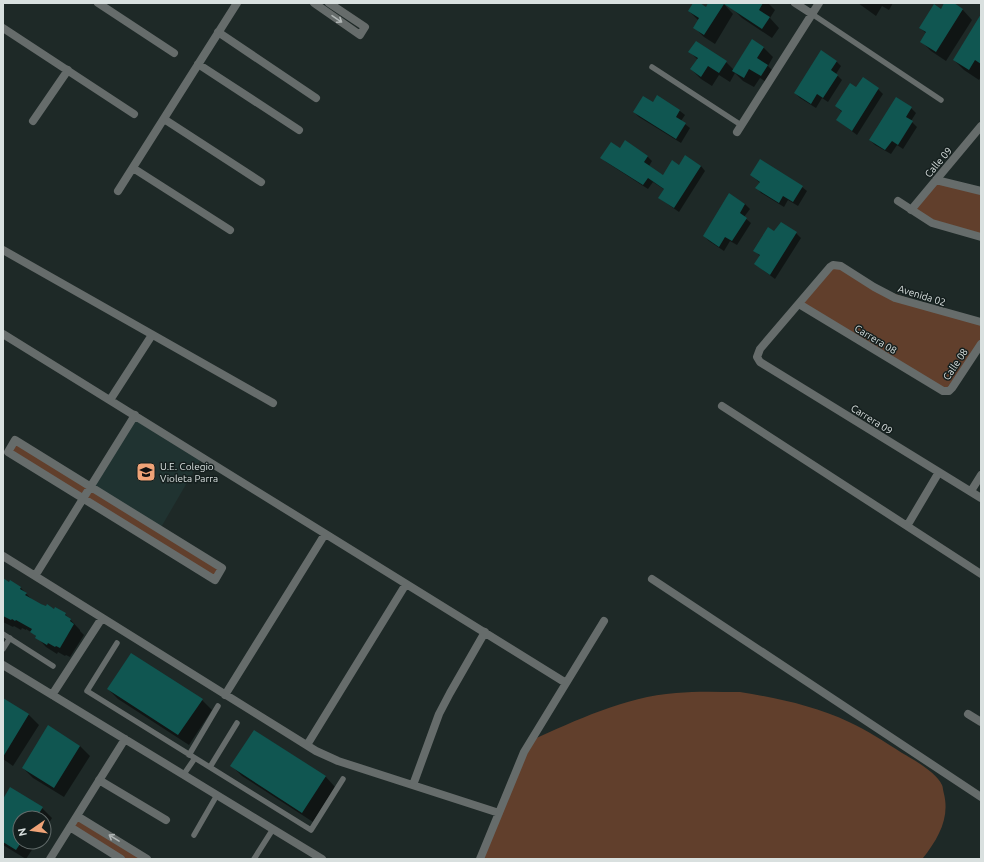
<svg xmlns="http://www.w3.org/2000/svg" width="984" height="862" font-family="Ubuntu,sans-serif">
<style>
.built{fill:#203331}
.green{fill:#613f2c}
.shadow{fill:#0007}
.building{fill:#105651}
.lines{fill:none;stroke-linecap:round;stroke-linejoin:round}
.lane{stroke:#666c6b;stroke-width:5.5}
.street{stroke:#666c6b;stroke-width:8}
.oneway{stroke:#b1b7b6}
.labels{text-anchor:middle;stroke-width:3;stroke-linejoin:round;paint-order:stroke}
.street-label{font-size:10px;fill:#d9e0df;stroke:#151f1e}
.poi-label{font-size:10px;fill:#d9e0df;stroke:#151f1e;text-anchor:start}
</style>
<rect width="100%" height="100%" fill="#1e2927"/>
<path class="built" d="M 135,415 L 202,457 L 160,529 L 90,486 Z"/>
<path class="green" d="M 936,180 L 981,191 L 981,237 L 953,230 L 911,210 Z
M 833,265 L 874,287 L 981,322 L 981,344 L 949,391 L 799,304 Z
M 15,440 L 222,568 L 215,580 L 8,452 Z
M 740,692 C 777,698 815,706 849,722 C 867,730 885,742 902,753 C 914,760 936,772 942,785 C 943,787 943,791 944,794 C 950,818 938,839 923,858 L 480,859 L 530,741 C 577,720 624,697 676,693 C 697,691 719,692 740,692 Z
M 77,816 L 147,859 L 121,859 L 70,827 Z"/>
<path class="shadow" d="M 694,3 L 698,3 L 706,8 L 709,3 L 723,3 L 733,14 L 715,44 L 704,37 L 694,27 L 699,21 L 689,11 Z
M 735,3 L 768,3 L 775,10 L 770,18 L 779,28 L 772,38 L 742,18 L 732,8 Z
M 858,3 L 893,3 L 889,10 L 882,6 L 876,16 Z
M 945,3 L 952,3 L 963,10 L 972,20 L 946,61 L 931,51 L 921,41 L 927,34 L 920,28 L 941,10 Z
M 981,19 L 981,77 L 979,80 L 964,70 L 954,60 Z
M 696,42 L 726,62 L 734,70 L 763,47 L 773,57 L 768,66 L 777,75 L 771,85 L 760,78 L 754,87 L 743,81 L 735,73 L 730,82 L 719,75 L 712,86 L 701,79 L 691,69 L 698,60 L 690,52 Z
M 836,61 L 841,66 L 836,74 L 842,80 L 828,102 L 822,98 L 816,108 L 800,98 L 795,93 Z
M 856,89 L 878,89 L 883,94 L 857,135 L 837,120 L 842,112 L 836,106 Z
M 657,96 L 680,111 L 685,115 L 681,121 L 690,128 L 681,143 L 639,117 L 634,112 L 653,103 Z
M 911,108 L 916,113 L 911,121 L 917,127 L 903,149 L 897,145 L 891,154 L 875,145 L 870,140 Z
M 620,149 L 647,156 L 652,161 L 649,166 L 663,176 L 679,166 L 701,166 L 705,171 L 679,212 L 659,198 L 665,190 L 653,182 L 648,189 L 606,162 L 602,158 Z
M 751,175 L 802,187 L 807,191 L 798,206 L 788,200 L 784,207 L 761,193 L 757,188 L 760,183 Z
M 730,195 L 745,204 L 750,209 L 744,217 L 751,223 L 737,245 L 730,241 L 724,251 L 709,241 L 704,236 Z
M 775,233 L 796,233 L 801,238 L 775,279 L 755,264 L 760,256 L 754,250 Z
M 3,579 L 21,588 L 33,601 L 65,614 L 80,630 L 80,631 L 84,635 L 70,657 L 66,655 L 65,656 L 58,652 L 57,654 L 46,647 L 34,634 L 26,629 L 26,630 L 22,628 L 21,630 L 14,626 L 13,627 L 3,622 Z
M 108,689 L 202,700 L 212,710 L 189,745 L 118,699 Z
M 3,699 L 29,715 L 39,725 L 13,766 L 3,759 Z
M 255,731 L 326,777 L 335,787 L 313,822 L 242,776 L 232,766 Z
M 80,746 L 90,756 L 64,797 L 33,778 L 23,768 Z
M 3,800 L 42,808 L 52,818 L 44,831 L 44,818 L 20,818 L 20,842 L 37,842 L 26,859 L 3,845 Z"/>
<path class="building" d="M 693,3 L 700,3 L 706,7 L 708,3 L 763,3 L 759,10 L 770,17 L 762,29 L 724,4 L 704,35 L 693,28 L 699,18 L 688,11 Z
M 944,3 L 954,3 L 963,9 L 936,52 L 920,42 L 926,32 L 919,28 L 934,4 L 941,9 Z
M 981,14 L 981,64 L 975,60 L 969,70 L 953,60 Z
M 752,39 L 764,47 L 757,58 L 768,65 L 761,76 L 749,69 L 744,78 L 732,71 Z
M 696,41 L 727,61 L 719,73 L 708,66 L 701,77 L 690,69 L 698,58 L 688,52 Z
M 821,50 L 837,61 L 831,70 L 838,75 L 823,98 L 817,94 L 811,104 L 794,93 Z
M 863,77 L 879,88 L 852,131 L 836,120 L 842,111 L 835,106 L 850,83 L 856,87 Z
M 657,95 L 680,110 L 676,117 L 686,123 L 676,139 L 633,112 L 643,96 L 653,102 Z
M 896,97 L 912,107 L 906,117 L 913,121 L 898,145 L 892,141 L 885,150 L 869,140 Z
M 625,140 L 648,156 L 644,162 L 663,175 L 672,160 L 679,165 L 685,155 L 701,166 L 674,208 L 658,198 L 664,189 L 648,178 L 643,185 L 600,158 L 611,142 L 620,148 Z
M 760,159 L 803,186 L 793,202 L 783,196 L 779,203 L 755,188 L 760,182 L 750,175 Z
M 729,193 L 745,204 L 740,213 L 747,218 L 732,241 L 725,237 L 719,247 L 703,236 Z
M 781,222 L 797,232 L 770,275 L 754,264 L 760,255 L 753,251 L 768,227 L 774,231 Z
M 3,578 L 9,582 L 10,580 L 21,587 L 20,589 L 27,593 L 25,595 L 41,604 L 46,606 L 47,604 L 54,609 L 55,607 L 66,613 L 65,615 L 71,619 L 70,621 L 74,624 L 60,648 L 56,646 L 55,647 L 48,643 L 47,645 L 35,638 L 36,636 L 30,632 L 32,629 L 16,620 L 15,621 L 12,619 L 11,620 L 3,616 Z
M 131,653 L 203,699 L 178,735 L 107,689 Z
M 3,698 L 29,714 L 3,757 Z
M 48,725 L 80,746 L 54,788 L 22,768 Z
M 254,730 L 326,776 L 302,813 L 230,766 Z
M 10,787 L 43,807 L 36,818 L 20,818 L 20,844 L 16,850 L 3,842 L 3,799 Z"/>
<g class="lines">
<path class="lane" d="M 812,14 L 941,100
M 652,67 L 741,125
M 3,634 L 53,666
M 117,643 L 87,691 L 311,830 L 343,779
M 3,649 L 10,638
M 189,755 L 218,706
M 210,767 L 237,723
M 184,774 L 195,758
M 194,835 L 217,795
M 254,859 L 273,829"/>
<path class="street" d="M 98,3 L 174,53
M 314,3 L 360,35 L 365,27 L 329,3
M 795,3 L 812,14
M 3,28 L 134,114
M 218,32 L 316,98
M 198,64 L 299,130
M 164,119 L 261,182
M 33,121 L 68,70
M 737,132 L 819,3
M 133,168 L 230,230
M 936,180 L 981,191
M 118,191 L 237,3
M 898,201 L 932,223 L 981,237
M 911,210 L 981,126
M 3,250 L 273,403
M 799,304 L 943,391 L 949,391 L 952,388 L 981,344
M 981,322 L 895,298 L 874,287 L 841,266 L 833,265 L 830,267 L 760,349 L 757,357 L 760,362 L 981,498
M 3,334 L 566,683
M 110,400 L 152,335
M 722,406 L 981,574
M 15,440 L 222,568 L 215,580 L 8,452 Z
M 971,491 L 981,475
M 907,526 L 939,472
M 3,556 L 316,751 L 338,761 L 499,813
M 35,576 L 135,415
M 652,579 L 981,797
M 3,665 L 322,859
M 52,695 L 102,618
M 225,695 L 325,534
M 968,714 L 981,722
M 307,745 L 406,584
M 99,780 L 166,820
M 413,785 L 439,714 L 450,693 L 485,632
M 77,816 L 147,859
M 70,827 L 121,859
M 50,859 L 125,739
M 480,859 L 524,752 L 604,621"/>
</g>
<defs><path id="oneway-shaft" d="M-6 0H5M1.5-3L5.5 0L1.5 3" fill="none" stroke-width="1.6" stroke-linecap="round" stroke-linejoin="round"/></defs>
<g class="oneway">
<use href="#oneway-shaft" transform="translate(337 19) rotate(34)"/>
<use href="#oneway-shaft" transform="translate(114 838) rotate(-148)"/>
</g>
<defs>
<g id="school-square" transform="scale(1)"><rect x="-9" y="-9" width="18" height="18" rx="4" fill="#efa377" stroke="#151f1e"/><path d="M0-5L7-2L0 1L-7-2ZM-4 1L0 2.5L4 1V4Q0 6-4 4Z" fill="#111"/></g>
</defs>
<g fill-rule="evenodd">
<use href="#school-square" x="146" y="472"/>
</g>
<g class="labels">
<g class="street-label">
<text transform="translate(938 162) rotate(-50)" y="4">Calle 09</text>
<text transform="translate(922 295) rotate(17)" y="4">Avenida 02</text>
<text transform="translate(876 339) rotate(31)" y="4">Carrera 08</text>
<text transform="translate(955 364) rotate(-56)" y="4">Calle 08</text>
<text transform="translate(872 419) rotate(32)" y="4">Carrera 09</text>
</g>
<g class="poi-label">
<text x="160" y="470">U.E. Colegio<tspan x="160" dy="12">Violeta Parra</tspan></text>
</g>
</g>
<rect width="984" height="862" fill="none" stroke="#d9e0df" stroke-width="8"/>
<g transform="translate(32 830) rotate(257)"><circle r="19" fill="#151f1e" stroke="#636c6b"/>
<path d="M0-3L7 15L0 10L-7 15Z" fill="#efa377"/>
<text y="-6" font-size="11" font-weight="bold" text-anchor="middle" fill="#d9e0df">N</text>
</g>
</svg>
